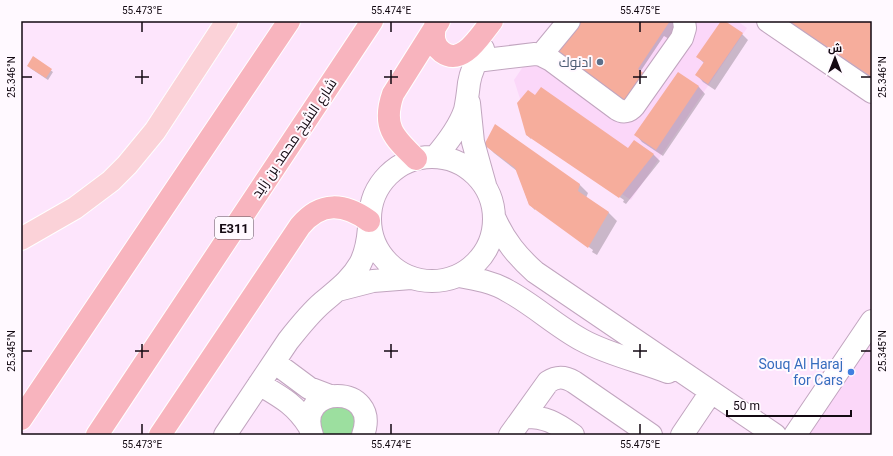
<svg xmlns="http://www.w3.org/2000/svg" width="893" height="456" font-family="Roboto,Cairo,sans-serif">
<style>
.built{fill:#fbd7f9}
.green{fill:#9cdf9f}
.shadow{fill:#0003}
.building{fill:#f6ad9c}
.lines{fill:none;stroke-linecap:round;stroke-linejoin:round}
.minor-casing{stroke:#c1a5bf;stroke-width:24}
.major-casing{stroke:#fff;stroke-width:24}
.highway-casing{stroke:#fff;stroke-width:24}
.minor{stroke:#fff;stroke-width:22}
.major{stroke:#fbd2d8;stroke-width:22}
.highway{stroke:#f8b4be;stroke-width:22}
.ticks{fill:none;stroke:#130912;stroke-width:1.5}
.service-dot{fill:#5c6f8a;stroke:#fff9ff;stroke-width:1.5}
.shop-dot{fill:#3f7fe0;stroke:#fff9ff;stroke-width:1.5}
.labels{text-anchor:middle;stroke-width:4;stroke-linejoin:round;paint-order:stroke}
.shield{fill:#fff9ff;stroke:#5a5159;stroke-width:1}
.shield-label{font-size:13px;font-weight:bold;fill:#130912}
.service-label{font-size:14px;fill:#4e5e75;stroke:#fff9ff;text-anchor:end}
.street-label{font-size:14px;fill:#130912;stroke:#fff9ff}
.shop-label{font-size:14px;fill:#366cbe;stroke:#fff9ff;text-anchor:end}
.neatline{fill:none;stroke:#130912;stroke-width:1.5}
.ticks-label{font-size:10px;text-anchor:middle;fill:#130912}
</style>
<rect width="100%" height="100%" fill="#fde5fc"/>
<path class="built" d="M 554,21 L 737,21 L 747,28 L 631,200 L 528,132 L 524,111 L 514,80 Z
M 872,309 L 872,435 L 789,435 Z"/>
<path class="green" d="M 352,402 L 357,435 L 321,435 L 317,413 L 323,405 Z"/>
<path class="shadow" d="M 582,21 L 680,21 L 669,39 L 664,36 L 640,72 L 578,27 Z
M 723,21 L 742,34 L 748,40 L 715,90 L 703,82 L 697,75 L 705,64 L 698,57 Z
M 787,21 L 872,21 L 872,79 Z
M 34,58 L 53,72 L 48,80 L 30,68 Z
M 678,73 L 699,87 L 705,94 L 663,156 L 642,142 L 636,135 Z
M 535,97 L 629,150 L 634,141 L 654,155 L 660,161 L 626,204 L 623,202 L 624,200 L 531,137 L 531,139 L 527,135 Z
M 485,144 L 579,184 L 588,193 L 586,198 L 608,212 L 617,221 L 597,255 L 592,252 L 593,250 L 535,208 L 535,210 L 529,204 L 517,171 L 494,153 Z"/>
<path class="building" d="M 581,21 L 670,21 L 638,69 L 646,75 L 624,108 L 547,55 L 577,26 Z
M 721,21 L 725,21 L 743,33 L 708,84 L 695,75 L 704,62 L 696,57 Z
M 789,21 L 872,21 L 872,77 Z
M 33,56 L 52,69 L 46,78 L 27,66 Z
M 678,72 L 699,86 L 656,150 L 634,135 Z
M 541,87 L 628,148 L 634,140 L 654,154 L 619,198 L 526,135 L 517,103 L 528,90 L 535,95 Z
M 495,124 L 580,184 L 578,191 L 609,212 L 588,248 L 529,205 L 515,168 L 484,145 Z"/>
<g class="lines">
<g class="minor-casing">
<path id="minor" d="M 768,21 L 872,92
M 541,55 L 569,21
M 476,61 L 535,54 L 541,55 L 551,60 L 617,109 C 623,113 629,112 634,106 L 682,38 L 685,28 L 684,21
M 469,103 L 473,142 L 485,185
M370 219a62 62 0 1 1 124 0a62 62 0 1 1-124 0Z
M 435,157 C 447,143 459,128 465,110 C 467,101 468,92 469,83 C 471,70 477,59 483,49
M 495,219 C 505,241 517,256 535,272 L 775,435
M 459,276 C 476,279 493,282 508,291 C 534,305 556,326 582,340 C 609,355 640,361 668,372
M 338,290 L 373,281 L 411,278
M 274,362 L 309,388 L 330,396
M 259,384 C 281,397 295,404 309,426
M 523,417 C 545,416 556,423 573,435
M 225,435 L 288,341 C 299,327 310,313 323,302 C 337,290 351,280 360,264 C 366,253 368,240 369,228
M 312,435 C 293,383 382,383 363,435
M 510,435 L 548,382 C 557,376 564,376 574,382 L 651,435
M 682,435 L 711,392
M 795,435 L 872,321"/>
</g>
<g class="major-casing">
<path id="major" d="M 21,239 L 75,208 L 111,181 L 127,165 L 155,131 L 227,21"/>
</g>
<g class="highway-casing">
<path id="highway" d="M 435,26 C 433,36 433,45 442,52 C 463,67 480,35 492,21
M 416,159 C 393,137 382,126 393,94 L 439,21
M 21,419 L 289,21
M 97,435 L 372,21
M 160,435 L 300,226 C 321,201 344,203 369,221"/>
</g>
<use href="#minor" class="minor"/>
<use href="#major" class="major"/>
<use href="#highway" class="highway"/>
</g>
<path class="ticks" d="M 142,22 L 142,32M 391,22 L 391,32M 640,22 L 640,32M 142,70 L 142,84M 391,70 L 391,84M 640,70 L 640,84M 22,77 L 32,77M 135,77 L 149,77M 384,77 L 398,77M 633,77 L 647,77M 861,77 L 871,77M 142,344 L 142,358M 391,344 L 391,358M 640,344 L 640,358M 22,351 L 32,351M 135,351 L 149,351M 384,351 L 398,351M 633,351 L 647,351M 861,351 L 871,351M 142,424 L 142,434M 391,424 L 391,434M 640,424 L 640,434"/>
<circle class="service-dot" cx="600" cy="62" r="4"/>
<circle class="shop-dot" cx="851" cy="372" r="4"/>
<g class="labels">
<rect class="shield" x="215" y="217" width="38" height="22" rx="3"/>
<g class="shield-label">
<text x="234" y="233">E311</text>
</g>
<g class="service-label">
<text x="592" y="67">ادنوك</text>
</g>
<g class="street-label">
<text transform="translate(294 138) rotate(-56)" y="5">شارع الشيخ محمد بن زايد</text>
</g>
<g class="shop-label">
<text x="843" y="369">Souq Al Haraj<tspan x="843" dy="16">for Cars</tspan></text>
</g>
</g>
<rect width="893" height="456" fill="none" stroke="#fff9ff" stroke-width="44"/>
<g transform="translate(835 58)" stroke="#fff9ff" stroke-width="3" paint-order="stroke">
<path d="M0-3L7 15L0 10L-7 15Z" fill="#130912"/>
<text y="-6" font-size="11" font-weight="bold" text-anchor="middle" fill="#130912">ش</text>
</g>
<path d="M727 410v6h124v-6" fill="none" stroke="#130912" stroke-width="2"/>
<text x="733" y="410" font-size="12" fill="#130912" stroke="#fff9ff" stroke-width="3" paint-order="stroke">50 m</text>
<rect x="22" y="22" width="849" height="412" class="neatline"/>
<g class="ticks-label">
<text x="142" y="14">55.473°E</text>
<text x="391" y="14">55.474°E</text>
<text x="640" y="14">55.475°E</text>
<text transform="translate(11 77) rotate(-90)" y="4">25.346°N</text>
<text transform="translate(882 77) rotate(-90)" y="4">25.346°N</text>
<text transform="translate(11 351) rotate(-90)" y="4">25.345°N</text>
<text transform="translate(882 351) rotate(-90)" y="4">25.345°N</text>
<text x="142" y="448">55.473°E</text>
<text x="391" y="448">55.474°E</text>
<text x="640" y="448">55.475°E</text>
</g>
</svg>
